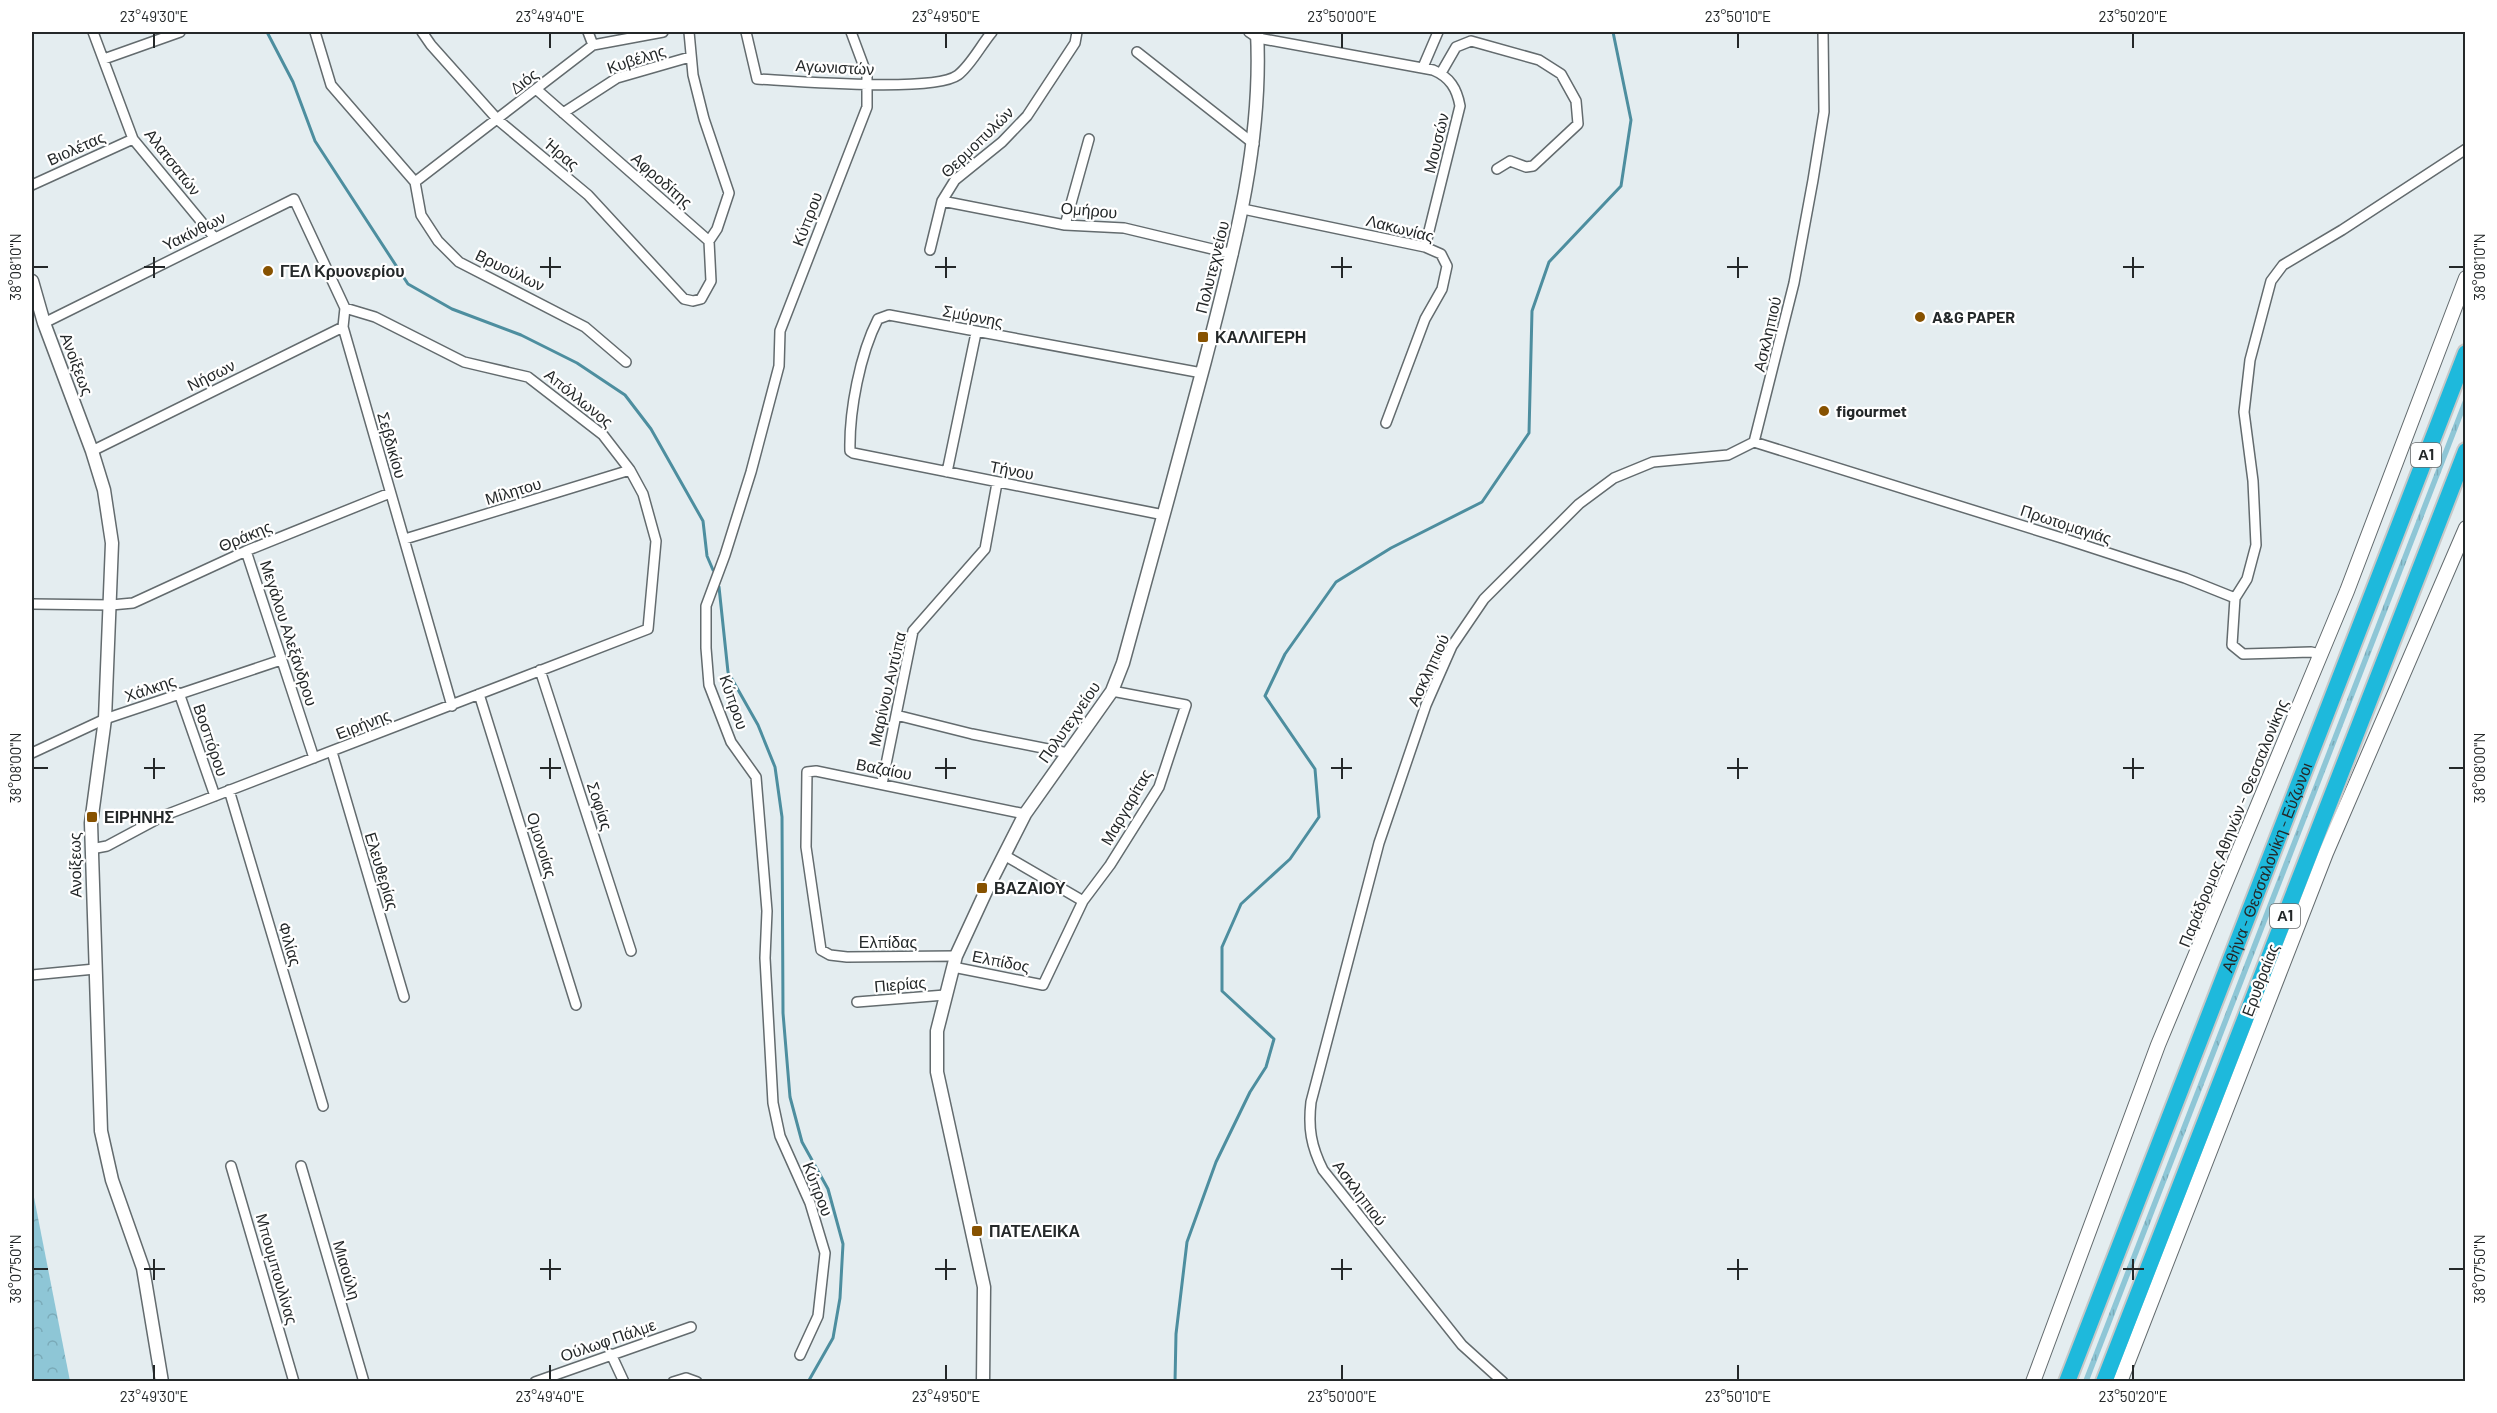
<svg xmlns="http://www.w3.org/2000/svg" width="2497" height="1413" font-family="Barlow,sans-serif">
<style>
.grass{fill:url(#grass-tufts)}
.forest{fill:url(#forest-crowns)}
.lines{fill:none;stroke-linecap:round;stroke-linejoin:round}
.stream{stroke:#4d8e9f;stroke-width:3}
.minor-casing{stroke:#636b6e;stroke-width:12}
.tertiary-casing{stroke:#636b6e;stroke-width:15}
.secondary-casing{stroke:#636b6e;stroke-width:16}
.motorway-casing{stroke:#c6c7c7;stroke-width:20}
.minor{stroke:#fff;stroke-width:9}
.tertiary{stroke:#fff;stroke-width:12}
.secondary{stroke:#fff;stroke-width:14}
.motorway{stroke:#1eb9dc;stroke-width:16}
.ticks{fill:none;stroke:#242829;stroke-width:2}
.poi-dot{fill:#875200;stroke:#fff;stroke-width:2}
.labels{text-anchor:middle;stroke-width:4.5;stroke-linejoin:round;paint-order:stroke}
.shield{fill:#fff;stroke:#666869;stroke-width:1.5}
.shield-label{font-size:15px;font-weight:bold;fill:#242829}
.street-label{font-size:16px;fill:#242829;stroke:#fff}
.poi-label{font-size:16px;font-weight:bold;fill:#242829;stroke:#fff;text-anchor:start}
.neatline{fill:none;stroke:#242829;stroke-width:2}
.ticks-label{font-size:15px;text-anchor:middle;fill:#242829}
</style>
<defs>
<pattern id="grass-tufts" width="24" height="20" patternUnits="userSpaceOnUse" patternTransform="scale(1.5)"><rect width="24" height="20" fill="#8ec6d6"/><path d="M3 7l-1-3M5 7V3M7 7l1-3M15 17l-1-3M17 17v-4M19 17l1-3" fill="none" stroke="#7aaab8"/></pattern>
<pattern id="forest-crowns" width="20" height="18" patternUnits="userSpaceOnUse" patternTransform="scale(1.5)"><rect width="20" height="18" fill="#8ec6d6"/><path d="M2 6a3 3 0 1 1 6 0M12 15a3 3 0 1 1 6 0" fill="none" stroke="#7aaab8"/></pattern>
</defs>
<rect width="100%" height="100%" fill="#e4edf0"/>
<path class="grass" d="M 2465,395 L 2465,410 L 2089,1381 L 2083,1381 Z"/>
<path class="forest" d="M 32,1187 L 70,1381 L 32,1381 Z"/>
<g class="lines">
<path class="stream" d="M 267,32 L 293,82 L 315,141 L 408,284 L 452,309 L 521,335 L 577,363 L 625,395 L 651,429 L 703,521 L 707,556 L 713,570
M 719,587 L 728,672 L 758,725 L 775,767 L 782,817 L 783,1013 L 790,1097 L 802,1142 L 828,1189 L 843,1244 L 840,1298 L 833,1338 L 808,1382
M 1175,1382 L 1176,1334 L 1187,1242 L 1216,1162 L 1250,1092 L 1266,1067 L 1274,1039 L 1222,991 L 1222,947 L 1241,904 L 1290,859 L 1319,817 L 1315,769 L 1265,696 L 1285,654 L 1336,582 L 1391,548 L 1482,502 L 1529,433 L 1532,311 L 1549,262 L 1621,186 L 1631,120 L 1613,32"/>
<g class="minor-casing">
<path id="minor" d="M 93,32 L 133,139 L 214,237
M 315,32 L 331,85 L 415,182 L 421,215 L 438,241 L 459,262 L 585,327 L 626,362
M 422,32 L 431,45 L 498,120 L 588,195 L 684,299 L 693,301 L 701,299 L 711,281 L 709,241 L 536,89
M 588,32 L 593,45
M 689,32 L 693,75 L 704,119 L 729,193 L 717,229 L 709,241
M 746,32 L 757,79 C 793,81 934,93 958,75 C 971,65 981,45 992,32
M 1249,32 L 1258,38 L 1433,70 C 1450,77 1457,89 1460,106 L 1425,247
M 1137,52 L 1254,144
M 104,59 L 180,32
M 1423,67 L 1438,32
M 1441,73 L 1456,47 L 1471,41 L 1539,60 L 1561,74 L 1576,101 L 1578,124 L 1533,166 L 1526,167 L 1510,161 L 1497,169
M 563,113 L 617,78 L 690,57
M 415,182 L 593,45 L 663,32
M 32,185 L 133,139
M 942,201 L 1065,225 L 1124,228 L 1233,254
M 1243,209 L 1425,247 L 1441,254 L 1447,266 L 1442,289 L 1425,319 L 1386,423
M 1065,225 L 1089,139
M 930,250 L 942,201 L 955,180 L 1002,142 L 1027,116 L 1075,43 L 1077,32
M 44,323 L 294,199 L 345,308 L 343,327 L 452,706
M 1754,442 L 2065,539 L 2185,578 L 2235,598
M 92,451 L 343,327
M 947,472 L 976,333
M 1164,515 L 853,453 L 850,451 C 849,411 860,354 878,319 L 889,315 L 1202,373
M 405,539 L 630,470
M 246,551 L 314,758
M 32,604 L 111,605 L 133,603 L 246,551 L 390,493
M 2320,654 L 2311,652 L 2243,654 L 2232,645 L 2235,598 L 2247,579 L 2256,545 L 2253,481 L 2244,412 L 2250,360 L 2271,281 L 2283,265 L 2342,230 L 2466,149
M 540,670 L 631,951
M 179,693 L 215,796
M 479,694 L 576,1005
M 896,715 L 972,734 L 1068,753
M 332,752 L 404,997
M 32,753 L 105,719 L 281,660
M 882,784 L 913,631 L 985,549 L 997,483
M 229,790 L 323,1106
M 91,849 L 107,846 L 163,816 L 648,629 L 656,541 L 643,494 L 630,470 L 603,435 L 528,377 L 464,362 L 375,317 L 345,308
M 1004,855 L 1083,901
M 956,956 L 847,957 L 830,955 L 821,950 L 806,847 L 807,772 L 816,771 L 1025,814
M 953,967 L 1043,985 L 1083,901 L 1110,865 L 1159,787 L 1186,705 L 1112,691
M 32,975 L 95,969
M 857,1002 L 945,995
M 231,1166 L 294,1382
M 301,1166 L 364,1382
M 611,1354 L 624,1382
M 800,1355 L 818,1316 L 825,1253 L 810,1203 L 780,1136 L 773,1103 L 765,958 L 767,911 L 756,777 L 731,742 L 709,685 L 706,648 L 706,606 L 725,555 L 751,472 L 779,366 L 780,331 L 867,107 L 867,75 L 851,32
M 535,1382 L 691,1327
M 673,1382 L 686,1378 L 697,1382
M 1503,1382 L 1462,1345 L 1323,1170 C 1311,1146 1308,1128 1311,1102 L 1379,843 L 1426,705 L 1452,646 L 1484,599 L 1579,504 L 1614,478 L 1653,462 L 1728,455 L 1754,442 L 1794,283 L 1813,180 L 1824,112 L 1823,32"/>
</g>
<g class="tertiary-casing">
<path id="tertiary" d="M 32,281 L 44,323 L 92,451 L 104,490 L 112,543 L 105,719 L 91,823 L 101,1131 L 112,1180 L 143,1268 L 162,1382
M 983,1382 L 984,1287 L 937,1072 L 937,1031 L 956,956 L 987,889 L 1025,814 L 1112,691 L 1123,663 C 1151,562 1178,462 1205,361 C 1233,252 1263,145 1257,32"/>
</g>
<g class="secondary-casing">
<path id="secondary" d="M 2033,1382 L 2158,1045 L 2347,591 L 2466,278
M 2120,1382 L 2326,853 L 2466,528"/>
</g>
<g class="motorway-casing">
<g id="motorway">
<path id="s1" d="M 2067,1382 L 2466,353"/>
<path d="M 2104,1382 L 2466,451"/>
</g>
</g>
<use href="#minor" class="minor"/>
<use href="#tertiary" class="tertiary"/>
<use href="#secondary" class="secondary"/>
<use href="#motorway" class="motorway"/>
</g>
<path class="ticks" d="M 154,33 L 154,48M 550,33 L 550,48M 946,33 L 946,48M 1342,33 L 1342,48M 1738,33 L 1738,48M 2133,33 L 2133,48M 154,257 L 154,278M 550,257 L 550,278M 946,257 L 946,278M 1342,257 L 1342,278M 1738,257 L 1738,278M 2133,257 L 2133,278M 33,267 L 48,267M 144,267 L 165,267M 540,267 L 561,267M 935,267 L 956,267M 1331,267 L 1352,267M 1727,267 L 1748,267M 2123,267 L 2144,267M 2449,267 L 2464,267M 154,758 L 154,779M 550,758 L 550,779M 946,758 L 946,779M 1342,758 L 1342,779M 1738,758 L 1738,779M 2133,758 L 2133,779M 33,768 L 48,768M 144,768 L 165,768M 540,768 L 561,768M 935,768 L 956,768M 1331,768 L 1352,768M 1727,768 L 1748,768M 2123,768 L 2144,768M 2449,768 L 2464,768M 154,1259 L 154,1280M 550,1259 L 550,1280M 946,1259 L 946,1280M 1342,1259 L 1342,1280M 1738,1259 L 1738,1280M 2133,1259 L 2133,1280M 33,1269 L 48,1269M 144,1269 L 165,1269M 540,1269 L 561,1269M 935,1269 L 956,1269M 1331,1269 L 1352,1269M 1727,1269 L 1748,1269M 2123,1269 L 2144,1269M 2449,1269 L 2464,1269M 154,1365 L 154,1380M 550,1365 L 550,1380M 946,1365 L 946,1380M 1342,1365 L 1342,1380M 1738,1365 L 1738,1380M 2133,1365 L 2133,1380"/>
<g class="poi-dot">
<circle cx="268" cy="271" r="6"/>
<circle cx="1920" cy="317" r="6"/>
<rect x="1197" y="331" width="12" height="12" rx="3"/>
<circle cx="1824" cy="411" r="6"/>
<rect x="86" y="811" width="12" height="12" rx="3"/>
<rect x="976" y="882" width="12" height="12" rx="3"/>
<rect x="971" y="1225" width="12" height="12" rx="3"/>
</g>
<g class="labels">
<g class="shield">
<rect x="2411" y="443" width="30" height="24" rx="4.5"/>
<rect x="2270" y="904" width="30" height="24" rx="4.5"/>
</g>
<g class="shield-label">
<text x="2426" y="460">Α1</text>
<text x="2285" y="921">Α1</text>
</g>
<g class="street-label">
<text transform="translate(636 59) rotate(-18)" y="6">Κυβέλης</text>
<text transform="translate(835 67) rotate(3)" y="6">Αγωνιστών</text>
<text transform="translate(524 81) rotate(-38)" y="6">Διός</text>
<text transform="translate(977 142) rotate(-44)" y="6">Θερμοπυλών</text>
<text transform="translate(1436 143) rotate(-76)" y="6">Μουσών</text>
<text transform="translate(76 148) rotate(-24)" y="6">Βιολέτας</text>
<text transform="translate(562 154) rotate(40)" y="6">Ήρας</text>
<text transform="translate(173 162) rotate(52)" y="6">Αλατσατών</text>
<text transform="translate(662 180) rotate(41)" y="6">Αφροδίτης</text>
<text transform="translate(1089 210) rotate(5)" y="6">Ομήρου</text>
<text transform="translate(807 219) rotate(-69)" y="6">Κύπρου</text>
<text transform="translate(1400 228) rotate(14)" y="6">Λακωνίας</text>
<text transform="translate(194 231) rotate(-26)" y="6">Υακίνθων</text>
<text transform="translate(1212 267) rotate(-76)" y="6">Πολυτεχνείου</text>
<text transform="translate(510 270) rotate(26)" y="6">Βρυούλων</text>
<text transform="translate(973 316) rotate(11)" y="6">Σμύρνης</text>
<text transform="translate(1767 334) rotate(-77)" y="6">Ασκληπιού</text>
<text transform="translate(77 364) rotate(69)" y="6">Ανοίξεως</text>
<text transform="translate(211 375) rotate(-26)" y="6">Νήσων</text>
<text transform="translate(579 398) rotate(39)" y="6">Απόλλωνος</text>
<text transform="translate(392 445) rotate(74)" y="6">Σεβδικίου</text>
<text transform="translate(1012 470) rotate(11)" y="6">Τήνου</text>
<text transform="translate(513 491) rotate(-17)" y="6">Μίλητου</text>
<text transform="translate(2066 524) rotate(18)" y="6">Πρωτομαγιάς</text>
<text transform="translate(245 536) rotate(-23)" y="6">Θράκης</text>
<text transform="translate(289 633) rotate(72)" y="6">Μεγάλου Αλεξάνδρου</text>
<text transform="translate(1428 670) rotate(-65)" y="6">Ασκληπιού</text>
<text transform="translate(150 688) rotate(-19)" y="6">Χάλκης</text>
<text transform="translate(887 689) rotate(-77)" y="6">Μαρίνου Αντύπα</text>
<text transform="translate(734 702) rotate(71)" y="6">Κύπρου</text>
<text transform="translate(1069 722) rotate(-55)" y="6">Πολυτεχνείου</text>
<text transform="translate(363 724) rotate(-21)" y="6">Ειρήνης</text>
<text transform="translate(211 740) rotate(71)" y="6">Βοσπόρου</text>
<text transform="translate(884 769) rotate(11)" y="6">Βαζαίου</text>
<text transform="translate(600 806) rotate(72)" y="6">Σοφίας</text>
<text transform="translate(1126 807) rotate(-60)" y="6">Μαργαρίτας</text>
<text transform="translate(2233 823) rotate(-68)" y="6">Παράδρομος Αθηνών - Θεσσαλονίκης</text>
<text transform="translate(542 845) rotate(73)" y="6">Ομονοίας</text>
<text transform="translate(75 865) rotate(-91)" y="6">Ανοίξεως</text>
<text dy="6" stroke="none"><textPath href="#s1" startOffset="552">Αθήνα - Θεσσαλονίκη - Εύζωνοι</textPath></text>
<text transform="translate(382 871) rotate(73)" y="6">Ελευθερίας</text>
<text x="888" y="948">Ελπίδας</text>
<text transform="translate(290 944) rotate(73)" y="6">Φιλίας</text>
<text transform="translate(1001 961) rotate(11)" y="6">Ελπίδος</text>
<text transform="translate(2260 980) rotate(-69)" y="6">Ερυθραίας</text>
<text transform="translate(900 984) rotate(-5)" y="6">Πιερίας</text>
<text transform="translate(818 1189) rotate(69)" y="6">Κύπρου</text>
<text transform="translate(1360 1193) rotate(53)" y="6">Ασκληπιού</text>
<text transform="translate(277 1269) rotate(74)" y="6">Μπουμπουλίνας</text>
<text transform="translate(347 1270) rotate(74)" y="6">Μιαούλη</text>
<text transform="translate(608 1340) rotate(-19)" y="6">Ούλωφ Πάλμε</text>
</g>
<g class="poi-label">
<text x="280" y="277">ΓΕΛ Κρυονερίου</text>
<text x="1932" y="323">A&amp;G PAPER</text>
<text x="1215" y="343">ΚΑΛΛΙΓΕΡΗ</text>
<text x="1836" y="417">figourmet</text>
<text x="104" y="823">ΕΙΡΗΝΗΣ</text>
<text x="994" y="894">ΒΑΖΑΙΟΥ</text>
<text x="989" y="1237">ΠΑΤΕΛΕΙΚΑ</text>
</g>
</g>
<rect width="2497" height="1413" fill="none" stroke="#ffffff" stroke-width="66"/>
<rect x="33" y="33" width="2431" height="1347" class="neatline"/>
<g class="ticks-label">
<text x="154" y="22">23°49'30"E</text>
<text x="550" y="22">23°49'40"E</text>
<text x="946" y="22">23°49'50"E</text>
<text x="1342" y="22">23°50'00"E</text>
<text x="1738" y="22">23°50'10"E</text>
<text x="2133" y="22">23°50'20"E</text>
<text transform="translate(16 267) rotate(-90)" y="5">38°08'10"N</text>
<text transform="translate(2480 267) rotate(-90)" y="5">38°08'10"N</text>
<text transform="translate(16 768) rotate(-90)" y="5">38°08'00"N</text>
<text transform="translate(2480 768) rotate(-90)" y="5">38°08'00"N</text>
<text transform="translate(16 1269) rotate(-90)" y="5">38°07'50"N</text>
<text transform="translate(2480 1269) rotate(-90)" y="5">38°07'50"N</text>
<text x="154" y="1402">23°49'30"E</text>
<text x="550" y="1402">23°49'40"E</text>
<text x="946" y="1402">23°49'50"E</text>
<text x="1342" y="1402">23°50'00"E</text>
<text x="1738" y="1402">23°50'10"E</text>
<text x="2133" y="1402">23°50'20"E</text>
</g>
</svg>
